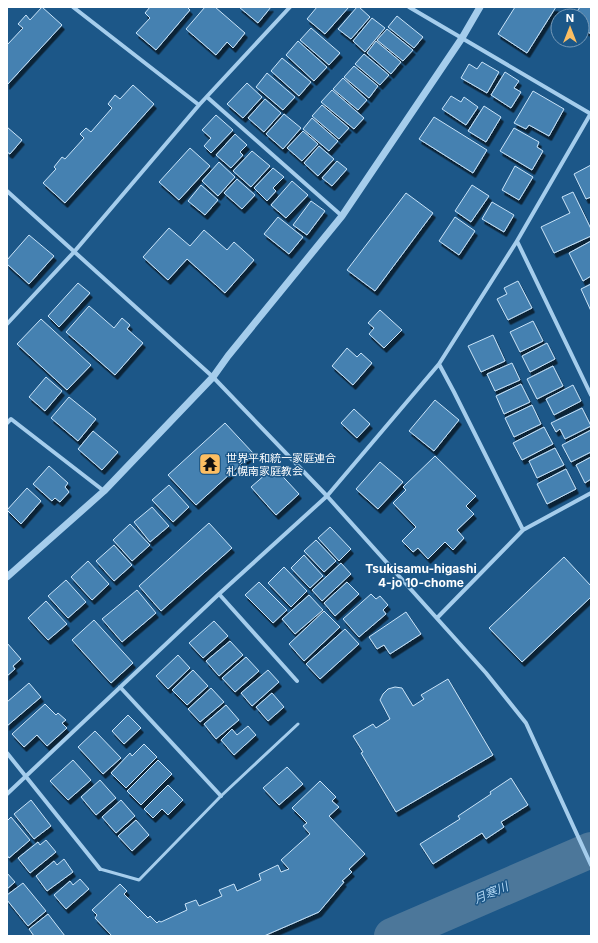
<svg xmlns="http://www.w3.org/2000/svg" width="598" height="943" font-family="Inter,'Noto Sans JP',sans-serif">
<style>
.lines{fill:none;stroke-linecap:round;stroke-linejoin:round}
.river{stroke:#4c779a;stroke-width:36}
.building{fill:#4481b1;stroke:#cae4f9;filter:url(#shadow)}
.service{stroke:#a5cdec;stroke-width:3}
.minor{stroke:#a5cdec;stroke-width:4}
.tertiary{stroke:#a5cdec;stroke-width:7}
.labels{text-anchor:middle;stroke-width:3;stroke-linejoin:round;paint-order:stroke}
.poi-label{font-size:11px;fill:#fff;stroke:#1c5788;text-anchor:start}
.neighbourhood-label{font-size:12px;font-weight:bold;fill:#fff;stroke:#1c5788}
.water-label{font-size:12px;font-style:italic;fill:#b0d6f3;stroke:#1c5788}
</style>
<defs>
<filter id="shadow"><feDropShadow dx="2.5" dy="4.5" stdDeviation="0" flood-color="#0009"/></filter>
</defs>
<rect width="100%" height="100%" fill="#1c5788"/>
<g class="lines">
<path class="river" d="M 392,936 L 591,850"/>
</g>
<path class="building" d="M 42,7 L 62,25 L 7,85 L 7,45 L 23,28 L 18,24 L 26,15 L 30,20 Z
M 150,7 L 187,7 L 190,10 L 156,50 L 136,33 L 150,18 L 145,13 Z
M 205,7 L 215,7 L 245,33 L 233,48 L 227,42 L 216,55 L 186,29 Z
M 239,7 L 271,7 L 258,23 Z
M 317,7 L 349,7 L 325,34 L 307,19 Z
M 357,7 L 359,7 L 370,17 L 351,39 L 338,29 Z
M 515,7 L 556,7 L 527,53 L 498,34 Z
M 580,7 L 591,7 L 591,34 L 582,28 L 582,16 L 574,16 Z
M 397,16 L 423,37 L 414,48 L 388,27 Z
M 372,18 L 385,28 L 365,52 L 353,41 Z
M 311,28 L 340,53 L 329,65 L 300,40 Z
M 387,29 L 413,50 L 403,61 L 377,40 Z
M 298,41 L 327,67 L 314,81 L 286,55 Z
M 376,41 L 401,62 L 391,74 L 367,53 Z
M 364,54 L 389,75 L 380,85 L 355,64 Z
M 282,58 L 311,82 L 299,96 L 271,71 Z
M 482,62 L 499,72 L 487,93 L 461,78 L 469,64 L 477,69 Z
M 354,66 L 378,86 L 369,98 L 344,77 Z
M 505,72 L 519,81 L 514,88 L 521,92 L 511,108 L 491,95 Z
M 267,73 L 295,97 L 283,110 L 256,87 Z
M 343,78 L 367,100 L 358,110 L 333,89 Z
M 247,83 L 262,97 L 243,118 L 227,104 Z
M 133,85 L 154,104 L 65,203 L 43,183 L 56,169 L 54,167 L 62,157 L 65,159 L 84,138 L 80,134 L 86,128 L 91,132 L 112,108 L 108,104 L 115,95 L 120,99 Z
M 332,90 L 364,118 L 354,129 L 321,102 Z
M 533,91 L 564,109 L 549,136 L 529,125 L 526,129 L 514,123 Z
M 451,96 L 461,102 L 464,97 L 478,107 L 466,125 L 442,109 Z
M 265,99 L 281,113 L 264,132 L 248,118 Z
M 322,105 L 349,128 L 339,139 L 312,116 Z
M 484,106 L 501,117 L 486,142 L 468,131 Z
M 284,114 L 301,128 L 283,149 L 266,134 Z
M 216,115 L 233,130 L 211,153 L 204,146 L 211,138 L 202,130 Z
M 434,117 L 487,150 L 473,173 L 419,139 Z
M 312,118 L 338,141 L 329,151 L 303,129 Z
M 7,127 L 22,140 L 10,154 L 7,152 Z
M 514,128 L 539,142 L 537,147 L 543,151 L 532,170 L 500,151 Z
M 303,131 L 318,144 L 302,161 L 287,148 Z
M 235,134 L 247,145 L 240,152 L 243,155 L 231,168 L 216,155 Z
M 319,146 L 334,159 L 318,176 L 304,163 Z
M 190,148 L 210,166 L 179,200 L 159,182 Z
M 252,151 L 270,166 L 251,187 L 233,171 Z
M 337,161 L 347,169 L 332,186 L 322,178 Z
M 219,162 L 235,177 L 218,196 L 202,181 Z
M 591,165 L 591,197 L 586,199 L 574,174 Z
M 515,166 L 533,177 L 519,200 L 502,190 Z
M 273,168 L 284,177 L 273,188 L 276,191 L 267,201 L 254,188 Z
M 237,179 L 255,195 L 242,209 L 224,193 Z
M 292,181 L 308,195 L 286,218 L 271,205 Z
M 201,185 L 218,200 L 205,215 L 188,201 Z
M 472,185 L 489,196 L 471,222 L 455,211 Z
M 573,192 L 591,229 L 591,236 L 554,253 L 541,227 L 570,213 L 562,197 Z
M 406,193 L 433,213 L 375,291 L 347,270 Z
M 311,201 L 325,211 L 307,235 L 293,225 Z
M 492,202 L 514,215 L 504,232 L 482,219 Z
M 278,217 L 303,237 L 289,254 L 264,234 Z
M 455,217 L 475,231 L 459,255 L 439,241 Z
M 169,228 L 190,246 L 204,230 L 227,250 L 234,242 L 254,260 L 225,293 L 187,259 L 168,280 L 143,257 Z
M 29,235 L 54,256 L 29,284 L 7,264 L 7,260 Z
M 591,241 L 591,276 L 583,281 L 569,253 Z
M 518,281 L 532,308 L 508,320 L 497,299 L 507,294 L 504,288 Z
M 78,283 L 90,293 L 59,327 L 48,316 Z
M 591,284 L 591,311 L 581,289 Z
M 89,306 L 114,328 L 122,318 L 130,325 L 127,329 L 143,343 L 115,375 L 66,332 Z
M 380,310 L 402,330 L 384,348 L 369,334 L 374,328 L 368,323 Z
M 41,319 L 91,365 L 67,390 L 17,344 Z
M 533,321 L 543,341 L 520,352 L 510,332 Z
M 493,335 L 505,361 L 481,372 L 468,346 Z
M 547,343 L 555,359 L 530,372 L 522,356 Z
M 347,348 L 357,357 L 361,353 L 372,363 L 353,385 L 332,366 Z
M 512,363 L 520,380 L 495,391 L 487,374 Z
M 553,366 L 563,386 L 537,399 L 527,379 Z
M 46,377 L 62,391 L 45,411 L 29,397 Z
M 521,384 L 530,402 L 504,414 L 496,396 Z
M 573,385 L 581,401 L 554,415 L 546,399 Z
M 69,397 L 96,419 L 78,441 L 51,418 Z
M 435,400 L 459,420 L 434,451 L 409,431 Z
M 532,405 L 541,424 L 514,437 L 505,418 Z
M 582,408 L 591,426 L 565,439 L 560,429 L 556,432 L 551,423 Z
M 354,409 L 370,424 L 357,438 L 341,423 Z
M 225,423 L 253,453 L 196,505 L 168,475 Z
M 544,427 L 553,444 L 522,460 L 513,443 Z
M 591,430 L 591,452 L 571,462 L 562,445 Z
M 93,431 L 118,452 L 102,470 L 78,449 Z
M 555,448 L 564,465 L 537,478 L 529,461 Z
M 435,456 L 476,496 L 466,506 L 474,514 L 457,530 L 464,538 L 453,550 L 445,542 L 428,559 L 418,548 L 413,552 L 402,541 L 416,527 L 393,503 L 406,490 L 403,487 Z
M 591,457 L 591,479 L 585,483 L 576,465 Z
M 380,462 L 403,482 L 378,509 L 356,489 Z
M 49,466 L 68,483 L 65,487 L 69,492 L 60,502 L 55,498 L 52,501 L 33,484 Z
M 274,467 L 299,494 L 276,515 L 251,487 Z
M 566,469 L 576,489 L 547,504 L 537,484 Z
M 169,485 L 189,507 L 173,522 L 152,500 Z
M 27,488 L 41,501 L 21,524 L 7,510 Z
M 152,507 L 169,526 L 150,542 L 134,522 Z
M 209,523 L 232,548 L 161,611 L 139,586 Z
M 130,524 L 150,545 L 132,561 L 113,540 Z
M 330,527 L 351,549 L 339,561 L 318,538 Z
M 316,540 L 336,561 L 324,572 L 304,551 Z
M 114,545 L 132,565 L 114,581 L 96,561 Z
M 304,555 L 323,576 L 310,588 L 291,568 Z
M 564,557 L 591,586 L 591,597 L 522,662 L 489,628 Z
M 88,561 L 109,584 L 92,600 L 71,577 Z
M 341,563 L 351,574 L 322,601 L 312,590 Z
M 284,567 L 307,591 L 291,607 L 268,583 Z
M 66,580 L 86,602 L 68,618 L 48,596 Z
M 259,582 L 287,610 L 273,623 L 245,595 Z
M 347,582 L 359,594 L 335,616 L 324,603 Z
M 137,590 L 156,613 L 122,642 L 102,619 Z
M 371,594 L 376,599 L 380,596 L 388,605 L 383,610 L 386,614 L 359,637 L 343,619 Z
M 309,595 L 323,610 L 295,634 L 282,619 Z
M 46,601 L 67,624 L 48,640 L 28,618 Z
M 324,611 L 340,627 L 304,661 L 289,644 Z
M 406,612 L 421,634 L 390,654 L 384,645 L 377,649 L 369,637 Z
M 94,620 L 133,663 L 111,683 L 72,640 Z
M 214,621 L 228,636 L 203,658 L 189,643 Z
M 345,629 L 359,644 L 320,679 L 306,664 Z
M 230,641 L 243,655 L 219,676 L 206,661 Z
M 7,643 L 21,659 L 13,666 L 15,669 L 7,676 Z
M 178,655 L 190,668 L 168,689 L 156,676 Z
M 246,657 L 259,671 L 235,692 L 222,678 Z
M 193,670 L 208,686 L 187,705 L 172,690 Z
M 268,670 L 279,682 L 252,706 L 241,693 Z
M 448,679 L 493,755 L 396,812 L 361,753 L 363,752 L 353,736 L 373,724 L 376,728 L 390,719 L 380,700 L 383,694 L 388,689 L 395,687 L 402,688 L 413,706 L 424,699 L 421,695 Z
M 29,683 L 41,697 L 7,726 L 7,702 Z
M 211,688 L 224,702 L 200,722 L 188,709 Z
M 272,693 L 284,707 L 268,721 L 256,707 Z
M 45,704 L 56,715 L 58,713 L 66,720 L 62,723 L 67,728 L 47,746 L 37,735 L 24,747 L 12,734 Z
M 226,705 L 239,720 L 216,739 L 204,724 Z
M 128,715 L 141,728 L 124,744 L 112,731 Z
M 248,726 L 256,735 L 234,755 L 221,740 L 232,729 L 237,735 Z
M 95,731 L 121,758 L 103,774 L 78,747 Z
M 144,744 L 157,757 L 126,788 L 111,773 L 130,753 L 132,756 Z
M 73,760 L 91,780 L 68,800 L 50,781 Z
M 158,760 L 172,774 L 141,805 L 127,791 Z
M 287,767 L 303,784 L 279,805 L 263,788 Z
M 511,778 L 528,805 L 501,822 L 504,827 L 486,839 L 482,833 L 433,864 L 420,844 L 460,819 L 458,816 L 491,794 L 490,792 Z
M 100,780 L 116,798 L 96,815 L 81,797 Z
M 320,781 L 336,797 L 332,801 L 339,807 L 329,816 L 365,854 L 349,869 L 352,872 L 342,881 L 344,882 L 319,912 L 264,936 L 112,936 L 95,918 L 97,915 L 92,910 L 120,884 L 127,891 L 124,894 L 148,918 L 150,916 L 157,923 L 159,921 L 161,922 L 187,910 L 185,904 L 196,900 L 199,906 L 222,896 L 219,890 L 234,884 L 237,891 L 261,880 L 259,874 L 278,865 L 281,872 L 289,869 L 281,860 L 310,834 L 303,826 L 307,823 L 292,808 Z
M 168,785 L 183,800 L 168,815 L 162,809 L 153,818 L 144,809 Z
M 31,800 L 51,826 L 34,839 L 14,814 Z
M 121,800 L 135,816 L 116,833 L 102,817 Z
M 11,817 L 30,840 L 9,858 L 7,855 L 7,821 Z
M 136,820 L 149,835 L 132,851 L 118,836 Z
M 46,840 L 56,852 L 30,873 L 18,858 L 38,842 L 40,845 Z
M 64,859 L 73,872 L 47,891 L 36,876 L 54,861 L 57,865 Z
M 7,873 L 15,882 L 7,889 Z
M 80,879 L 89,889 L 66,909 L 54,895 L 70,881 L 73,885 Z
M 23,883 L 46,911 L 28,926 L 7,900 L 7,895 Z
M 48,914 L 65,936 L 34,936 L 29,929 Z"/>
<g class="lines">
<path class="service" d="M 100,869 L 139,880 L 221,796 L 298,724"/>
<path class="minor" d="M 73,7 L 199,105
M 409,7 L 591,114
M 207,97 L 342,216
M 7,191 L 213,377 L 327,496 L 486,673 L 526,723 L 591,865
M 517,241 L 591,395
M 7,324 L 74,252 L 199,105 L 290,7
M 439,364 L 454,392 L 523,530
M 7,423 L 11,419 L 104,491
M 219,594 L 297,681
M 437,618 L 523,530 L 591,493
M 120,687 L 221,796
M 7,753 L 100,869
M 7,794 L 219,594 L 327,496 L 439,364 L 517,241 L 591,113"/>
<path class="tertiary" d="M 7,577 L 104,491 L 213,377 L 228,356 L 342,216 L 462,38 L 480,7"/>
</g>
<defs>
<g id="temple-square" transform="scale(1.15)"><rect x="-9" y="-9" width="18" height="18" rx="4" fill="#fcbe62" stroke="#1c5788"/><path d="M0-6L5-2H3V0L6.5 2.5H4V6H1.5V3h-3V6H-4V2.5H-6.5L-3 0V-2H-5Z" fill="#111"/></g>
</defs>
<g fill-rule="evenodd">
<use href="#temple-square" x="210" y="464"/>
</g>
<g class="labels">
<g class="poi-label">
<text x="226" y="462">世界平和統一家庭連合<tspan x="226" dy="13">札幌南家庭教会</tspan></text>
</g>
<g class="neighbourhood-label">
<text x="421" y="573">Tsukisamu-higashi<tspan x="421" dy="14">4-jo 10-chome</tspan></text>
</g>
<g class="water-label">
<text transform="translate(491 893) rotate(-23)" y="4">月寒川</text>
</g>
</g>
<rect width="598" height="943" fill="none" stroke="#ffffff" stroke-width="16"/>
<g transform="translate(570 28)"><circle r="19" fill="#1c5788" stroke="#779ab8"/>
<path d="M0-3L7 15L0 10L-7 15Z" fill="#fcbe62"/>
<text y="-6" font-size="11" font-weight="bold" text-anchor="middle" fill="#ffffff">N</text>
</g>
</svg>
